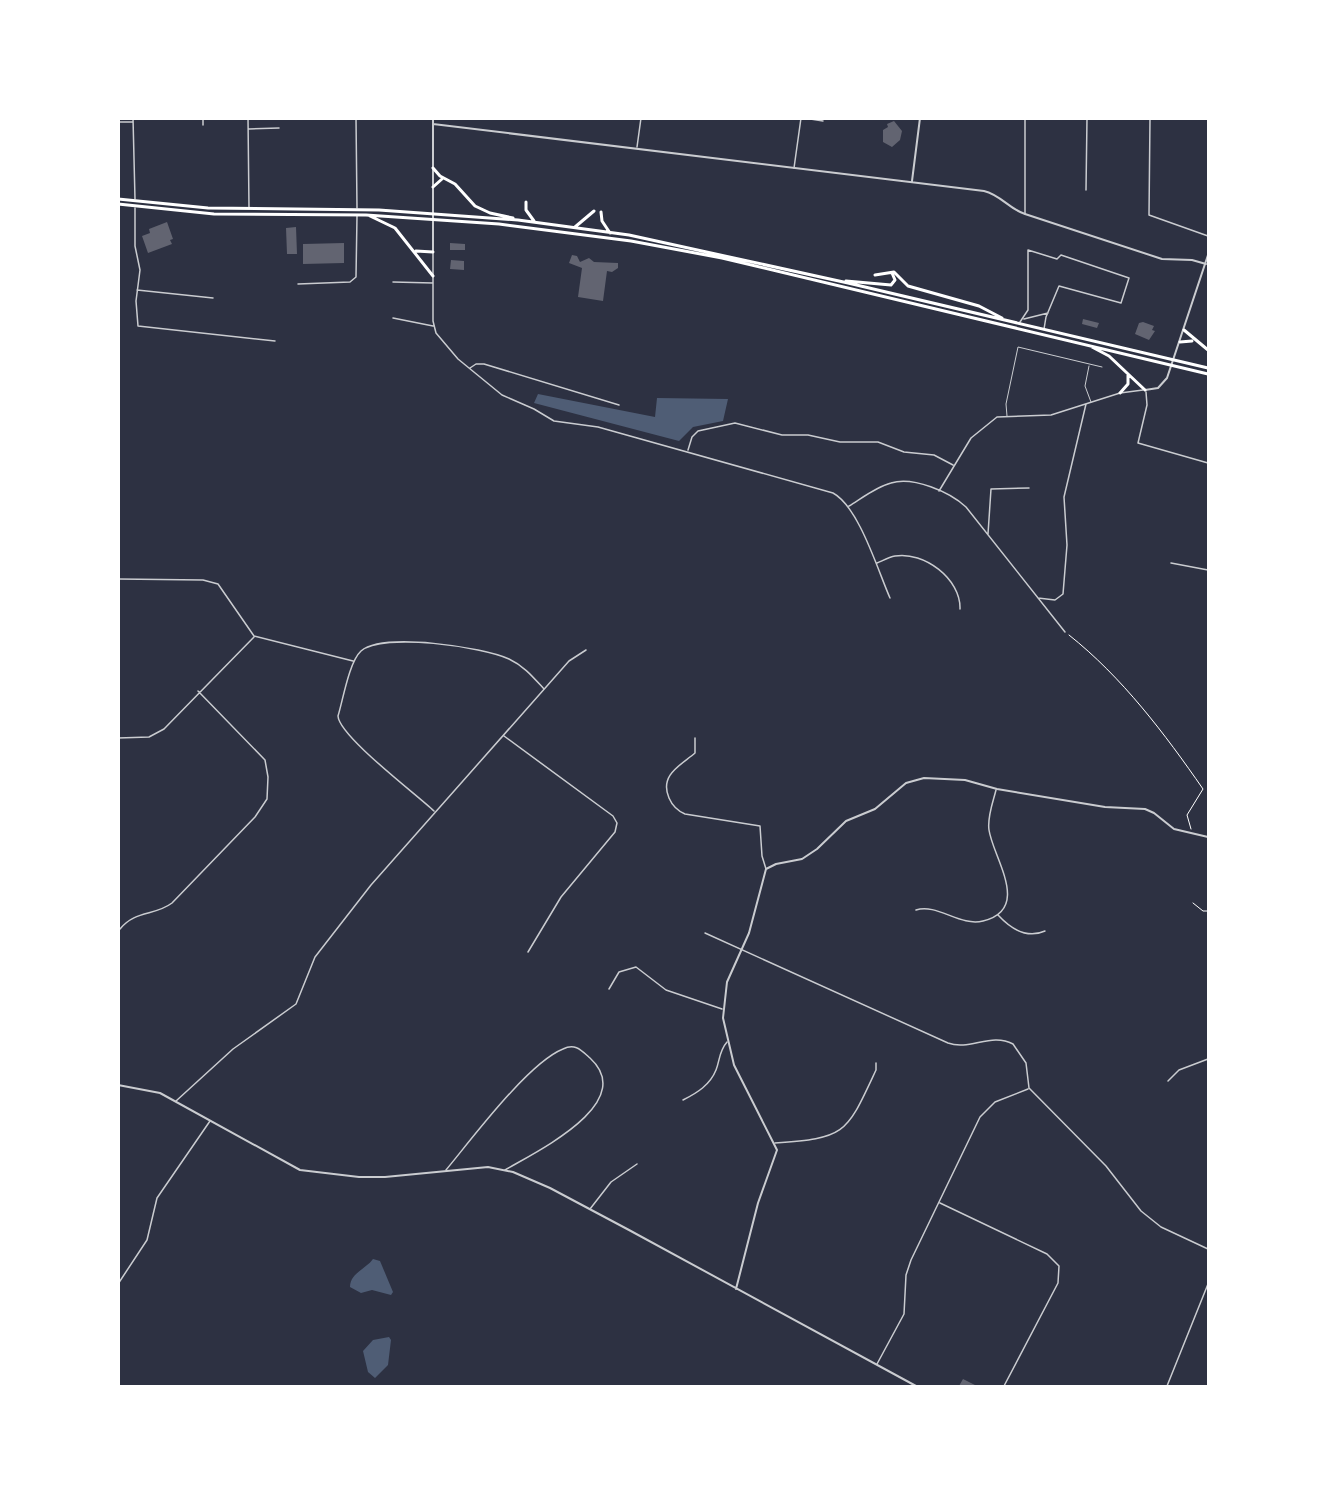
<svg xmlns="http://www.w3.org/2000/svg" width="1327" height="1505" font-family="'Work Sans',sans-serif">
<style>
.water{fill:#4f5d75}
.building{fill:#626471}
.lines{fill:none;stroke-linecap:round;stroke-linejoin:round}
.path{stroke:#fff;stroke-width:1}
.service{stroke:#caccd0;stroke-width:1}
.minor{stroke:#caccd0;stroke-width:1.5}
.tertiary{stroke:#caccd0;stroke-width:2}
.trunk{stroke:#fff;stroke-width:3}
</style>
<rect width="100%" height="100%" fill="#2d3142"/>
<path class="water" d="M 538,394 L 655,417 L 657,398 L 728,399 L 723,421 L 693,427 L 679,441 L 534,403 Z
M 373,1259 L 380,1261 L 393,1292 L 391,1295 L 372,1290 L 361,1293 L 350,1287 C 350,1273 366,1269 373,1259 Z
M 389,1337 L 391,1340 L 388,1365 L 375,1378 L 368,1372 L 363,1351 L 373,1340 Z"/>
<path class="building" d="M 894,121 L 902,131 L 900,140 L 892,147 L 883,142 L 883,130 L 888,127 L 887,124 Z
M 167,222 L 173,239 L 170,240 L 172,244 L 148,253 L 142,236 L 150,233 L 149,229 Z
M 296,227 L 297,254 L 287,254 L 286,228 Z
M 344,243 L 344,263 L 303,264 L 303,244 Z
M 450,243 L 465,244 L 465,250 L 450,250 Z
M 572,255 L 577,256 L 580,262 L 589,258 L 594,262 L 618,263 L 618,268 L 612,272 L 607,271 L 603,301 L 578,297 L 582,268 L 569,263 Z
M 451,260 L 464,261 L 464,270 L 450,269 Z
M 1083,319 L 1099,323 L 1097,328 L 1082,324 Z
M 1143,322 L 1154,326 L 1152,330 L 1155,331 L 1149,340 L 1135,334 L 1139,323 Z
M 963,1379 L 977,1386 L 959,1386 Z"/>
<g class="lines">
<path class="path" d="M 1069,635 C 1122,677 1165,734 1203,789 L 1187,815 L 1191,829
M 1193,903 L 1203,911 L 1208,911"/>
<path class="service" d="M 1089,366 L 1085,386 L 1091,402
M 1007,416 L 1006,404 L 1018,347 L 1102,367"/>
<path class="minor" d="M 133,118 L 135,199
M 248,118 L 249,208
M 356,118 L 357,208
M 804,118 L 823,121
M 1150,118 L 1149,215 L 1208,236
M 118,122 L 133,122
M 203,125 L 203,118
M 249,129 L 279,128
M 637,147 L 641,118
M 794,168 L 801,118
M 1086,190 L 1087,118
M 135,208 L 135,246 L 140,270 L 136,301 L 138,326 L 275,341
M 1025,214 L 1025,118
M 433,252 L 433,321 L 436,333 L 458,359 L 502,395 L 534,409 L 554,421 L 598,427 L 833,493 C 859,507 878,571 890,598
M 393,282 L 433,283
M 298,284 L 350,282 L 356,277 L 357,216
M 137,290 L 213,298
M 393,318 L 433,326
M 1024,319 L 1048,313
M 1020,322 L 1028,310 L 1028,250 L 1057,259 L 1061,255 L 1129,278 L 1121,303 L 1059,286 L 1046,317 L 1044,329
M 470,368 L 476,364 L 484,364 L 619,405
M 1146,392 L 1147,405 L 1138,443 L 1208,463
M 688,450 L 692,437 L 698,431 L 735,423 L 782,435 L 808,435 L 840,442 L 878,442 L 904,452 L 934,455 L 953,465
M 939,491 L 971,438 L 997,417 L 1051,415 L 1120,393 L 1143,390
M 849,506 C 862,498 876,487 891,483 C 913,476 950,492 966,507 L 1065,632
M 988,534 L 991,489 L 1029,488
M 877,563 C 882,561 889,557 895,556 C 924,551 961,579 960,609
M 1171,563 L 1208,570
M 118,579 L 203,580 L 218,584 L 254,636 L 353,661
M 1038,598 L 1055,600 L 1063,594 L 1067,545 L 1064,497 L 1086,404
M 504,736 L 613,816 L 617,823 L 615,832 L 561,897 L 528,952
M 118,738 L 149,737 L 164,729 L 254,637
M 695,738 L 695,753 C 681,765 659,775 669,798 C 672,805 678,811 685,814 L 760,826 L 762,856 L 766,869
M 434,811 C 416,794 339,736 338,716 C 343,700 349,662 361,651 C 383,632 483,647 509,659 C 524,666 533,677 544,689
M 916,910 C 937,903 960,927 983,921 C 1032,909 993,858 989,830 C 987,817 993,802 996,790
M 998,915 C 1010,928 1027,939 1045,931
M 120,929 C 135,910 155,916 172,903 L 255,817 L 267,799 L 268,777 L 265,760 L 198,691
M 705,933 L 948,1043 C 970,1051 991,1032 1013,1044 L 1026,1063 L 1029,1088 L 1106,1166 L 1141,1211 L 1161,1227 L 1208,1249
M 609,989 L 619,972 L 636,967 L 666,990 L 722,1009
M 1168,1081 L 1179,1070 L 1208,1059
M 683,1100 C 697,1093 710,1085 716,1070 C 720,1060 719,1051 727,1042
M 176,1101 L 233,1049 L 296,1004 L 315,957 L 371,885 L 569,661 L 586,650
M 775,1143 C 847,1138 846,1134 876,1070 L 876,1063
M 446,1170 C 471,1140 528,1063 563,1049 C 575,1043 581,1050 590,1058 C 639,1103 535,1152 505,1170
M 940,1203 L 1047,1254 L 1059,1266 L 1058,1283 L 1004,1386
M 590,1209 L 611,1182 L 637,1164
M 118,1284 L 147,1240 L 157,1198 L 210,1121
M 877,1364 L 904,1314 L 906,1275 L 911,1260 L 980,1117 L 995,1102 L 1028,1089
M 1167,1386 L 1208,1284"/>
<path class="tertiary" d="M 433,124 L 984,191 C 1001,195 1009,209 1025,214 L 1162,259 L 1192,260 L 1206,264
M 912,181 L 920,118
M 433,252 L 433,118
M 1145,390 L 1158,388 L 1167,378 L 1208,255
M 118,1085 L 160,1093 L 300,1170 L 359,1177 L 385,1177 L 488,1167 L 513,1172 L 550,1188 L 629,1230 L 916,1386
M 736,1289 L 758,1203 L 777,1150 L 734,1065 L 723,1018 L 727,982 L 749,933 L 766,869 L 776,864 L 802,859 L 817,849 L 846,821 L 875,809 L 906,783 L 924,778 L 965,780 L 997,789 L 1105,807 L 1145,809 L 1154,813 L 1174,829 L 1208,837"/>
<path class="trunk" d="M 433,168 L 440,176 L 455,184 L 475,206 L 490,213 L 513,218
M 433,187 L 442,179
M 118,199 L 208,208 L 379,210 L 518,220 L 629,235 L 848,283 L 1208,368
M 526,202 L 526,210 L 534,221
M 118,204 L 214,214 L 366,215 L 499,224 L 631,241 L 722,258 L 1208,374
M 601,212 L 602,221 L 610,233
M 370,216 L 395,228 L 433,276
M 575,227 L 594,211
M 416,251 L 433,252
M 875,275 L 894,272 L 908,286 L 979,306 L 1002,318
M 846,281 L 891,285 L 895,280 L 892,273
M 1184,330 L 1208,350
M 1180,342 L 1192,341
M 1092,347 L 1109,356 L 1145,390
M 1120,393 L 1128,384 L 1128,375"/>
</g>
<rect width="1327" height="1505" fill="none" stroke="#ffffff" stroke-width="240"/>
</svg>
